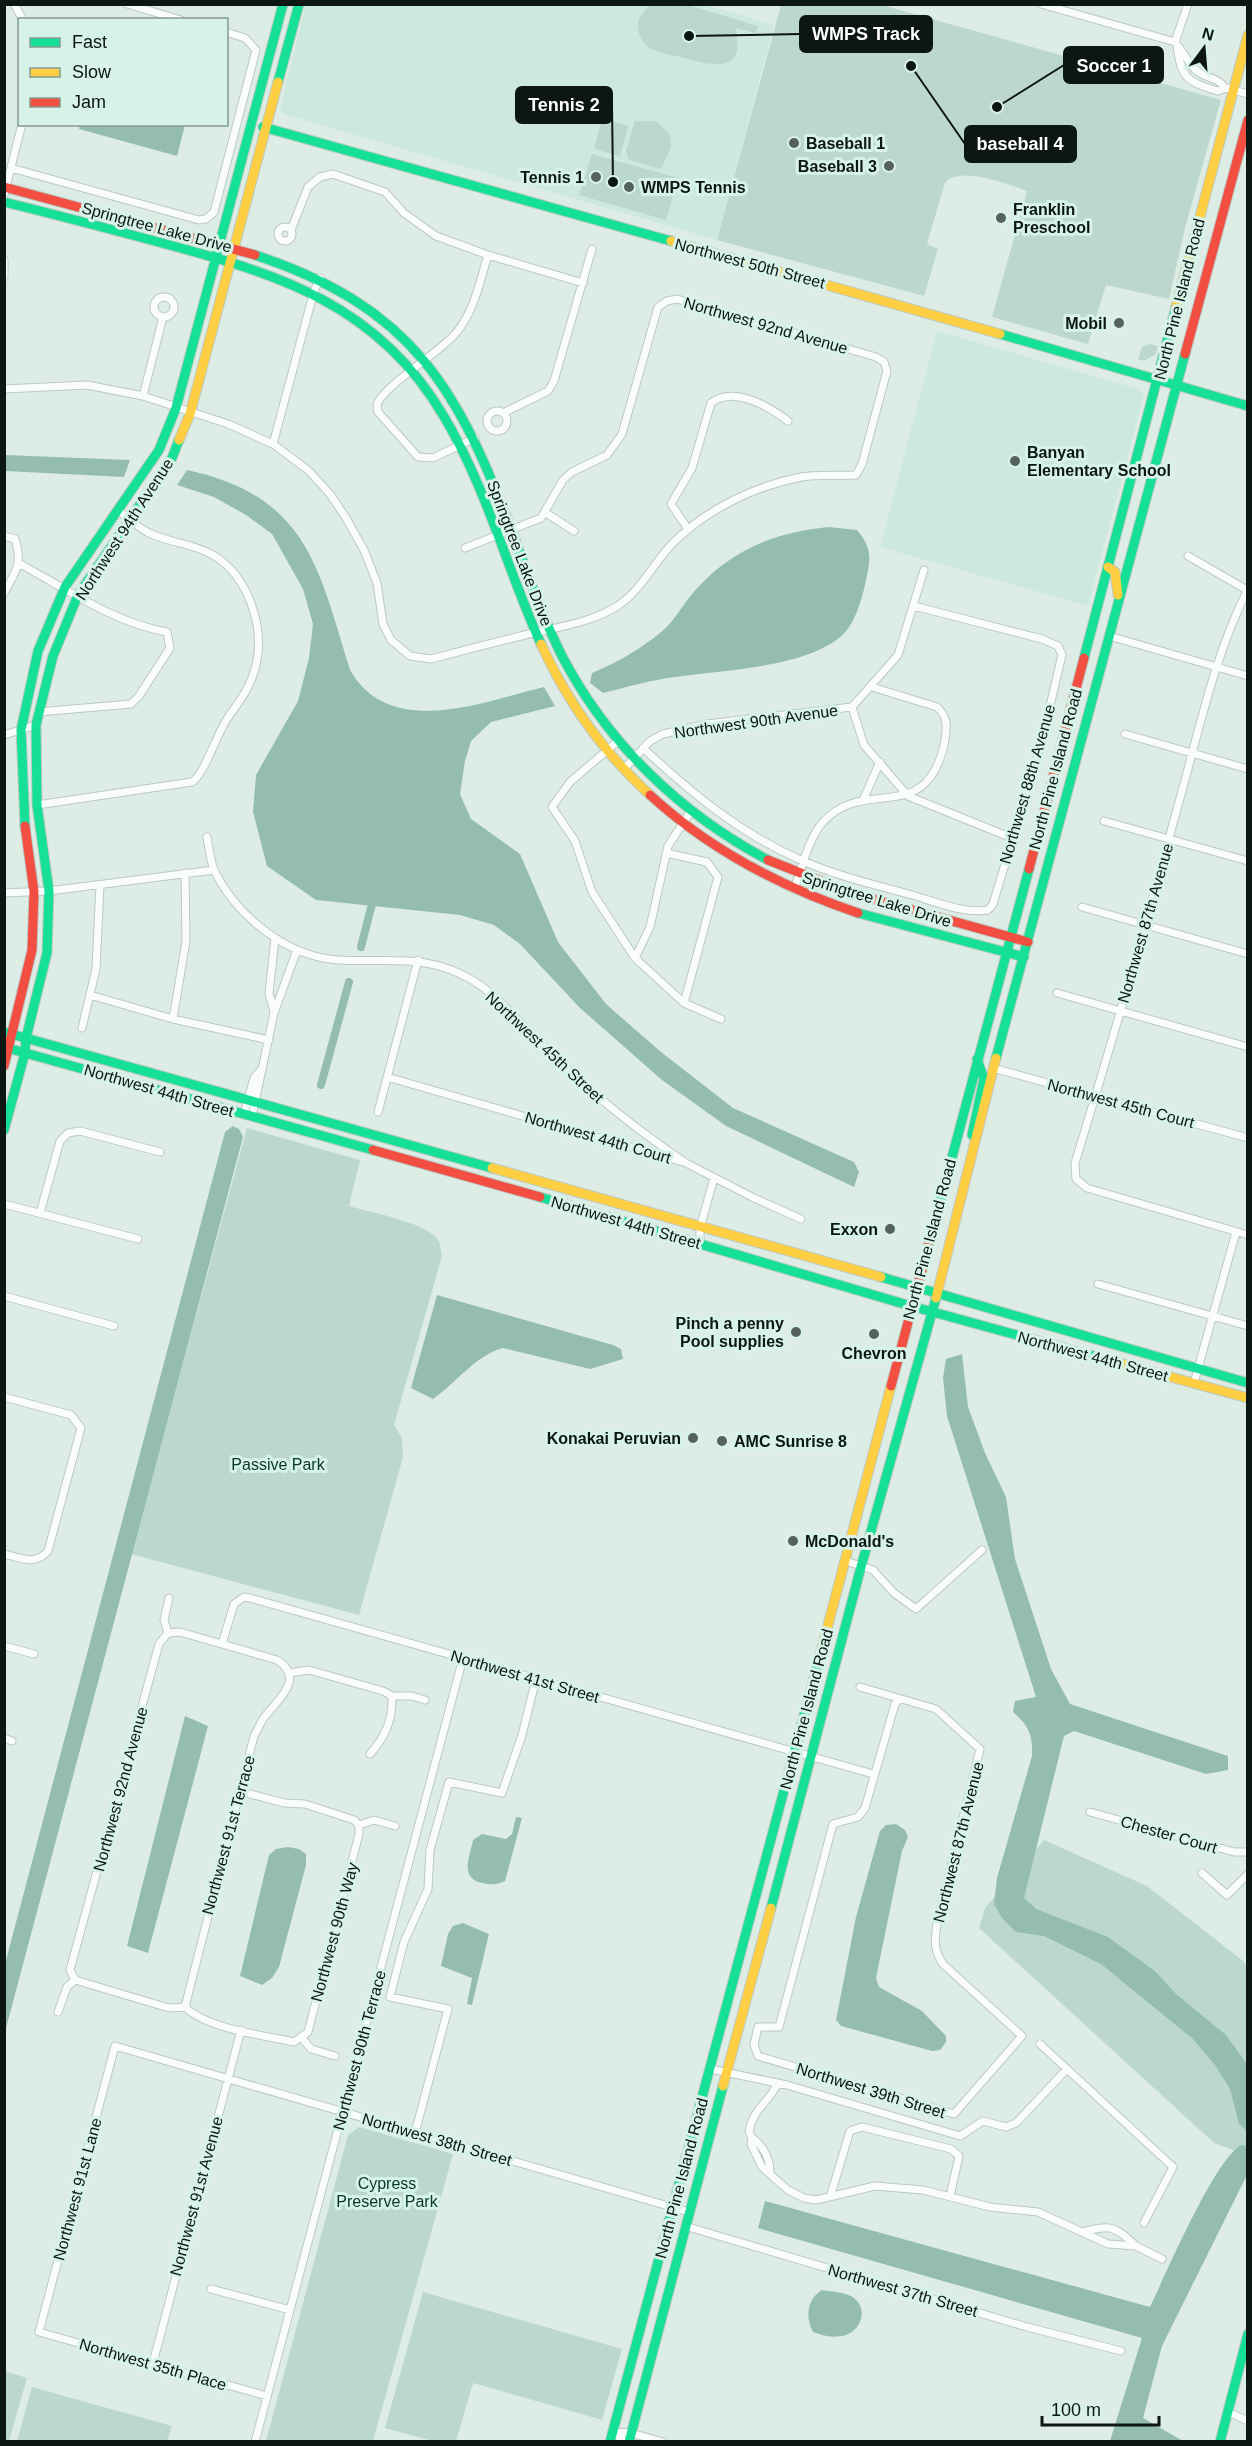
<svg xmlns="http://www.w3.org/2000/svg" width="1252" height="2446" font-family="Arial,sans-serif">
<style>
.built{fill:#cde8dc}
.green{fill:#bcd8cc}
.water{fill:#95bdad}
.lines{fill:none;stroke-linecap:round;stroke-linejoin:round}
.canal{stroke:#95bdad;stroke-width:8}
.street-casing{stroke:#bcc8c3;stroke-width:9}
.fast-casing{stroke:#bcc8c3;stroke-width:11}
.slow-casing{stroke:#bcc8c3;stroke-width:11}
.jam-casing{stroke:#bcc8c3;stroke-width:11}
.street{stroke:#fafcfb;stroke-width:7}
.fast{stroke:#16e098;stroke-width:9}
.slow{stroke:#ffcf43;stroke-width:9}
.jam{stroke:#f24e42;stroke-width:9}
.poi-dot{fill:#55615c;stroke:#d7f3e7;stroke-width:2}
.labels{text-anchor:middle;stroke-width:6;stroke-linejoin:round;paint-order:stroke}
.poi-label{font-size:16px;font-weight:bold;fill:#0c1612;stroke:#d7f3e7;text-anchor:start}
.street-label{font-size:16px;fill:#0c1612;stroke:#d7f3e7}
.park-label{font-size:16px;fill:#093729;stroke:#d7f3e7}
.leader{fill:none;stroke:#0c1612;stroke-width:2}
.callout-dot{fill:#0c1612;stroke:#d7f3e7;stroke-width:2}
.callout{fill:#0c1612;stroke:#0c1612;stroke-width:2}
.callout-label{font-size:18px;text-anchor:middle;font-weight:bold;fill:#fff}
</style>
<rect width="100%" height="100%" fill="#ddede6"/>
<path class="built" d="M 703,4 L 774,25 L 717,240 L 283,114 L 280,109 L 306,5 Z
M 937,331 L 1138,389 L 1144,395 L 1088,606 L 880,547 Z"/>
<path class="green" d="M 685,4 L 758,26 L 756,33 L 735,28 C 747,75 712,66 681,57 C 671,55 659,53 650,48 C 645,45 640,39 639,33 C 635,21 642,14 649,5 Z
M 781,5 L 882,5 L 1221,100 L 1185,228 L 1169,299 L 1106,285 L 1088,344 L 992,317 L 1027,191 C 1008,184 959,165 945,183 L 927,244 L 938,249 L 924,296 L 717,240 Z
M 602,118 L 628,126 L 620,156 L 594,149 Z
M 635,121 L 656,121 L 670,134 L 671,148 L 661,169 L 629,160 L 626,151 Z
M 592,154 L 678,178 L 666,220 L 579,195 Z
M 1150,344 L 1158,346 L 1156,354 L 1144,361 L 1138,359 L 1142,347 Z
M 247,1128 L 360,1160 L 349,1206 C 369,1212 431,1223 439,1242 C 441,1246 441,1252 442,1256 L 394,1425 L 402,1438 L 403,1457 L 359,1615 L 131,1554 Z
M 1044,1840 L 1147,1886 L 1242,1960 L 1248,1968 L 1247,2155 L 1214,2143 L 979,1928 L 985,1908 Z
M 359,2127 L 453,2154 L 373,2441 L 266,2441 L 348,2135 Z
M 423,2292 L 622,2349 L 602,2420 L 473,2383 L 456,2441 L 433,2441 L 385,2428 Z
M 5,2371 L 27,2378 L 9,2441 L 5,2441 Z
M 32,2387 L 172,2426 L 167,2441 L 17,2441 Z"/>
<path class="water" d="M 80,125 L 80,124 L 185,125 L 177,156 L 79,129 Z
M 5,455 L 130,460 L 124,477 L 5,471 Z
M 187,470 C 307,496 318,566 350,670 C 390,740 482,702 544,687 L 555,706 L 491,722 L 471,741 L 465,761 L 460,794 L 471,819 L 520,854 L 558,942 L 606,1004 L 661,1052 L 733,1108 L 854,1162 L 859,1172 L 854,1187 L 726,1126 L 662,1080 L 580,1008 L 520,944 L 494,925 L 460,915 L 316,900 L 267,866 L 253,812 L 256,775 L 298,701 L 309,658 L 313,624 L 303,589 L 272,534 L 246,515 L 214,497 L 177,485 Z
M 829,527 L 857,530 C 874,550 870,561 865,585 C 861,602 854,627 839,638 C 801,668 722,670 675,677 C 651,680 627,687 603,693 L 590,683 L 592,673 C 616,663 639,650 660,633 C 673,623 681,607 692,594 C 728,551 774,532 829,527 Z
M 233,1126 L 239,1129 L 243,1137 L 5,2032 L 5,1964 L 225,1132 Z
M 437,1295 L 613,1345 L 621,1349 L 623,1359 L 590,1369 L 503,1348 C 476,1355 456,1383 433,1399 L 411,1388 Z
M 962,1354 L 968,1407 L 985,1453 L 1006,1497 L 1015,1559 L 1051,1669 L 1070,1704 L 1228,1756 L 1228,1770 L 1206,1774 L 1074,1731 L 1064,1736 L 1024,1898 L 1036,1909 L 1108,1937 L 1156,1972 L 1175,1993 L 1226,2035 L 1247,2064 L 1247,2131 L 1239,2124 L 1230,2089 L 1215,2065 L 1193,2039 L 1101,1964 L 1044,1936 L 1016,1932 L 1002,1918 L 994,1904 L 997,1878 L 1032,1756 C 1033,1735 1029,1726 1013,1712 L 1015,1701 L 1036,1697 L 947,1416 L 943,1378 L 946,1359 Z
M 185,1716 L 208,1726 L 148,1953 L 127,1946 Z
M 516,1817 L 522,1818 L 505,1881 C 496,1885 492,1885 482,1883 C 459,1878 470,1856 473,1840 L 482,1834 L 506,1839 L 512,1834 Z
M 896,1824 L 905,1830 L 908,1837 L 902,1851 L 876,1978 L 879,1987 L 922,2011 L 946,2036 L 946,2042 L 940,2050 L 932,2051 L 841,2026 L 836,2020 L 856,1917 L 880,1831 L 886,1825 Z
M 288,1847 L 299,1849 L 306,1854 L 306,1865 L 279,1967 L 272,1978 L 262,1985 L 240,1976 L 269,1855 L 276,1849 Z
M 463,1923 L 489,1934 L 472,2005 L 467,2004 L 472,1978 L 441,1966 L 448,1934 L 453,1926 Z
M 1242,2145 L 1247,2146 L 1247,2175 L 1162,2346 L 1143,2418 L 1183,2441 L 1110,2441 L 1142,2338 L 758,2228 L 765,2201 L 1150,2307 C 1164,2278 1217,2154 1242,2145 Z
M 822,2290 C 832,2292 846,2292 854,2298 C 870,2311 859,2334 841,2336 C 830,2338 822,2335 813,2332 C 805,2317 807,2299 822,2290 Z"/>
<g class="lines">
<path class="canal" d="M 361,947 L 372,904
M 321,1085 L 349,982"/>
<g class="street-casing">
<path id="street" d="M 14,4 L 23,20
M 127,4 L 181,20
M 1041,4 L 1175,42
M 1175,42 L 1188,4
M 1176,44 C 1185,52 1188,65 1197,71 C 1207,79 1218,77 1225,88
M 1177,45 C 1181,78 1187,82 1218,91 L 1225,88 L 1248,94
M 11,168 L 199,220 L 206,219 L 214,212 L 256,50 L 245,38 L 226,32
M 4,195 L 22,124
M278 234a7 7 0 1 1 14 0a7 7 0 1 1-14 0Z
M 291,230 L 308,187 L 320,177 L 333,174 L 385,192 L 404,213 L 436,236 L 488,255 L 583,283
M 4,260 L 4,277
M154 307a10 10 0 1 1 20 0a10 10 0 1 1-20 0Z
M 4,389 L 87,385 L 143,396 L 228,424 L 273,444 L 309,471 L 330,494 L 346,518 L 364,550 L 377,583 L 383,624 L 391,640 L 410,656 L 431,659 C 465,650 499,641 533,633 C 563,626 593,622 619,605 C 642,589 654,562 673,543 C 707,509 755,486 801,477 C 819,474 838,476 856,475 L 862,464 L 887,371 L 884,362 L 876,357 L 677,299 L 667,301 L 658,307 L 622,434 L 607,455 L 572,472 L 563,480 L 541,518 L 465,548
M 143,396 L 163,317
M487 421a10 10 0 1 1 20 0a10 10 0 1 1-20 0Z
M 503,413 L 548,391 L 554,381 L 592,249
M 475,438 L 433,458 L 418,457 L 378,412 L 377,404 C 386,384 438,354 456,333 C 474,312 480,281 488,255
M 273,444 L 314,291 L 320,278
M 546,513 L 574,531
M 688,529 L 671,504 L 692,468 L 711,403 C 733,385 770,407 788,421
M 4,536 L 15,539 C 23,564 16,571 4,593
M 1188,556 L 1247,590
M 20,564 C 67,589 114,623 167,632 L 170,648 L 139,696 L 131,704 L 38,712
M 1248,589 C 1213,658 1198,736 1177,809 C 1145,928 1111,1046 1075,1163 L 1076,1179 L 1087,1188 L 1248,1235
M 1109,636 L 1248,676
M 852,707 L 864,745 L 908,796 L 1012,838
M 1125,734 L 1248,769
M 4,735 L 36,725
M 618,741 L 570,782 L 552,807 L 575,841 L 592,892 L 635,958 L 684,1003 L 721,1019
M 643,748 C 691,793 742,835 803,861 C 837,876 876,885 912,895 C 936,902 964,914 988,910 L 993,904 L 1040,748 L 1062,655 L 1058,646 L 1042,639 L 914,606
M 624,769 L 650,741 L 663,734 L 707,724 L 852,707 L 898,655 L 924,570
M 863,800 L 880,762
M 37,805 L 192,782 C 205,774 217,732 229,716 C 239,702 249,689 254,672 C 267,632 250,577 213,555 C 193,543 169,543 149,533 C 138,527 128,519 119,511
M 1104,821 L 1248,861
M 207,837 C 209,848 210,862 215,872 C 238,917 287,957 339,960 C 389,963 427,953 472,980 C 502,998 526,1030 551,1054 C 593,1095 637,1130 686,1163
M 666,853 L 707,862 L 718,877 L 684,1003
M 794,889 C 802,869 808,839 823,822 C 865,775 928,829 945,740 C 947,726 948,717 937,707 L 872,687
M 4,893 L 49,891 L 214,870
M 1082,907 L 1248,954
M 635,958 L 650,927 L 668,846 L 691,811
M 1057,993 L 1248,1047
M 90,995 L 173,1019 L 269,1040
M 274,1012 L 269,993 L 275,938
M 173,1019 L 186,941 L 185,873
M 82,1028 L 96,969 L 100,885
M 993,1068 L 1248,1138
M 387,1077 L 686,1163 L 754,1198 L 801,1219
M 378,1112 L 418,960
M 244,1114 L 254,1078 L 260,1071
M 252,1116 L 274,1013 L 297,950
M 4,1204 L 138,1239
M 40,1213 L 60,1141 L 68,1133 L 80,1131 L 160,1152
M 700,1242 L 700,1228 L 714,1178
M 1098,1284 L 1248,1326
M 4,1296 L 114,1326
M 1194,1383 L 1236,1232
M 4,1397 L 71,1415 L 81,1428 L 48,1551 C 35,1566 22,1558 4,1554
M 846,1561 L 873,1570 L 894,1593 L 916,1609 L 982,1550
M 168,1633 L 180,1632 L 277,1660 C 307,1679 276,1701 263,1719 C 260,1724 257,1731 254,1736 L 185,2007
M 222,1644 L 234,1604 L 244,1597 L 250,1598 L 873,1774
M 4,1646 L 34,1654
M 289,1673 L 309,1670 L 383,1691 L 392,1696 C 393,1720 385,1737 370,1754
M 860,1687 L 936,1709 L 980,1749 L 938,1918 C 935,1936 932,1948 943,1964 L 1022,2036 L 954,2114 L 758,2056 L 754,2045 L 758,2027 L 779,2027 L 833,1824 L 858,1817 L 865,1808 L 895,1704 L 900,1699
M 392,1696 L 412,1696 L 425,1700
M 4,1738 L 12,1741
M 239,1791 L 284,1803 L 305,1804 L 354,1820 L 359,1825
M 1090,1812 L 1234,1852 L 1248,1852
M 359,1825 L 374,1820 L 395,1826
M 1202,1873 L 1227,1895 L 1248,1874
M 75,1980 L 169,2008 L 185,2007 C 208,2029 262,2035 294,2042 L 308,2032 L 359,1834 L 359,1825
M 75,1980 L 70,1970 L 159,1644 L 168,1633 L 164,1620 L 169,1598
M 58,2012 L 67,1987 L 75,1980
M 302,2038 L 311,2049 L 335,2056
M 1040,2044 L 1173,2167 L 1144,2223
M 710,2069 L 787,2085 L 960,2136 L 983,2121 L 1006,2127 L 1016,2123 L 1066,2070
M 777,2085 C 768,2103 752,2110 749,2132 L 752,2138 L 751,2144 L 762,2167 L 788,2190 L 804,2198 L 816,2200 L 875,2186 L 923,2190 L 990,2207 L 1038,2212 L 1108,2244 L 1136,2246 L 1162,2259
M 415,2133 L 448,2009 L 390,1997 L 404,1942 L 428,1889 L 430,1850 L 449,1782 L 502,1793 L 522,1735 L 536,1679
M 752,2138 C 763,2145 770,2159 770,2172
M 831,2194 L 850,2131 L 862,2127 L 951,2149 L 959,2156 L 950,2196
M 685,2226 L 1027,2327 L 1121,2351
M 1082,2232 C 1111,2225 1114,2225 1136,2246
M 211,2289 L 290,2310
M 153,2363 L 241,2030
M 267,2396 L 39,2332 L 115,2046 L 689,2212
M 1228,2412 L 1248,2421
M 612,2432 L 631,2433 L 663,2442
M 612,2432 L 626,2442
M 255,2442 L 463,1658"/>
</g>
<g class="fast-casing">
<path id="fast" d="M 278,82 L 299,4
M 263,127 L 671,241
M 4,202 C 57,215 110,229 162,243 C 279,274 378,305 443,415 C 486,486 507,569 541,644
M 255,255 C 415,308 458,389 515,539 C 529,578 543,618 562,656 C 608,744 681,814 768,860
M 1000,334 L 1248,406
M 1084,658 L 1176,307
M 25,826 L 21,730 L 38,651 L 65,587 L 159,450 L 176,408 L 283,4
M 858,913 L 1024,957
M 4,1032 L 492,1168
M 4,1047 L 373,1150
M 996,1058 L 1185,354
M 4,1130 L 25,1053 L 26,1038 L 47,953 L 49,891 L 37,805 L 36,725 L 53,656 L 78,595 L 172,458 L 179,440
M 972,1135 L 984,1079 L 977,1059
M 540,1197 L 911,1306 L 1097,1357
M 935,1221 L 1029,869
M 881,1277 L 1248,1383
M 771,1908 L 861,1567 L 936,1298
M 610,2442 L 818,1663
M 629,2442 L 723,2086
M 1220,2442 L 1248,2334"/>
</g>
<g class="slow-casing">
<path id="slow" d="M 671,241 L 1000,334
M 1176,307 L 1248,35
M 179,440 L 190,414 L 278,82
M 1108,567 L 1115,572 L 1118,595
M 541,644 C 567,701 604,753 650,795
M 492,1168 L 881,1277
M 936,1298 L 996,1058
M 1097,1357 L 1248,1398
M 818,1663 L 891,1386
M 723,2086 L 771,1908"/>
</g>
<g class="jam-casing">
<path id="jam" d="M 4,187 L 255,255
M 1185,354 L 1248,120
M 650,795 C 711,851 781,887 858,913
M 768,860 L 851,893 L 1028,942
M 1029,869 L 1084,658
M 4,1066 L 32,950 L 34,892 L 25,826
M 373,1150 L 540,1197
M 891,1386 L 935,1221"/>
</g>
<use href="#street" class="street"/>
<use href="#fast" class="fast"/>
<use href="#slow" class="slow"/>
<use href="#jam" class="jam"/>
</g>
<g class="poi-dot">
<circle cx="794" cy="143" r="6"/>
<circle cx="889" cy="166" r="6"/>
<circle cx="596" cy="177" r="6"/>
<circle cx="629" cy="187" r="6"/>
<circle cx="1001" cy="218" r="6"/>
<circle cx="1119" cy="323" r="6"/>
<circle cx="1015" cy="461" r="6"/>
<circle cx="890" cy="1229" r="6"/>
<circle cx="796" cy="1332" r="6"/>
<circle cx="874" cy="1334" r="6"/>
<circle cx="693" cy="1438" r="6"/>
<circle cx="722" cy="1441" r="6"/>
<circle cx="793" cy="1541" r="6"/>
</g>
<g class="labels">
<g class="poi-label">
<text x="806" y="149">Baseball 1</text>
<text x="877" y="172" text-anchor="end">Baseball 3</text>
<text x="584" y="183" text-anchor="end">Tennis 1</text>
<text x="641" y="193">WMPS Tennis</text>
<text x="1013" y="215">Franklin<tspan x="1013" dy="18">Preschool</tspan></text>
<text x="1107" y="329" text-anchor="end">Mobil</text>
<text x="1027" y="458">Banyan<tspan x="1027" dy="18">Elementary School</tspan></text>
<text x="878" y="1235" text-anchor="end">Exxon</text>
<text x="784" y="1329" text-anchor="end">Pinch a penny<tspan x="784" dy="18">Pool supplies</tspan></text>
<text x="874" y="1359" text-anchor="middle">Chevron</text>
<text x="681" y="1444" text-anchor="end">Konakai Peruvian</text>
<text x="734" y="1447">AMC Sunrise 8</text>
<text x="805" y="1547">McDonald's</text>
</g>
<g class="street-label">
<text transform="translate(157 227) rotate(15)" y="6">Springtree Lake Drive</text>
<text transform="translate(750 263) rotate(15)" y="6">Northwest 50th Street</text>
<text transform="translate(1179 299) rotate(-76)" y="6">North Pine Island Road</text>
<text transform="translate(766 325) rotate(16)" y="6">Northwest 92nd Avenue</text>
<text transform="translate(124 529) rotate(-57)" y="6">Northwest 94th Avenue</text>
<text transform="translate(520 553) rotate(69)" y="6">Springtree Lake Drive</text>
<text transform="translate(756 721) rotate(-8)" y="6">Northwest 90th Avenue</text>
<text transform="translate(1055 769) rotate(-75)" y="6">North Pine Island Road</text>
<text transform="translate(1027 784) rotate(-74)" y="6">Northwest 88th Avenue</text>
<text transform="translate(877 899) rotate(17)" y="6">Springtree Lake Drive</text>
<text transform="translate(1145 923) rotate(-74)" y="6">Northwest 87th Avenue</text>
<text transform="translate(545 1047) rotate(43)" y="6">Northwest 45th Street</text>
<text transform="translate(159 1090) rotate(16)" y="6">Northwest 44th Street</text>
<text transform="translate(1121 1103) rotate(15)" y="6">Northwest 45th Court</text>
<text transform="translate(598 1137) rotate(16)" y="6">Northwest 44th Court</text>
<text transform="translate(626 1222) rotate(16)" y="6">Northwest 44th Street</text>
<text transform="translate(929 1239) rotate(-75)" y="6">North Pine Island Road</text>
<text transform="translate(1093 1356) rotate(15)" y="6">Northwest 44th Street</text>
<text transform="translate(525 1676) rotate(16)" y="6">Northwest 41st Street</text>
<text transform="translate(806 1709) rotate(-75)" y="6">North Pine Island Road</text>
<text transform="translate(120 1789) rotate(-75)" y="6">Northwest 92nd Avenue</text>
<text transform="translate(1169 1834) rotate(16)" y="6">Chester Court</text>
<text transform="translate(228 1835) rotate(-75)" y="6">Northwest 91st Terrace</text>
<text transform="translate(958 1842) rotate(-76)" y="6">Northwest 87th Avenue</text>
<text transform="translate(334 1932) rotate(-75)" y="6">Northwest 90th Way</text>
<text transform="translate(359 2050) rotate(-75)" y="6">Northwest 90th Terrace</text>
<text transform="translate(871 2090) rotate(17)" y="6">Northwest 39th Street</text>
<text transform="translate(437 2139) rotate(16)" y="6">Northwest 38th Street</text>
<text transform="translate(681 2178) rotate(-75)" y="6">North Pine Island Road</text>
<text transform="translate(77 2189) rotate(-75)" y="6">Northwest 91st Lane</text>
<text transform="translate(196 2196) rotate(-75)" y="6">Northwest 91st Avenue</text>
<text transform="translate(903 2290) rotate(16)" y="6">Northwest 37th Street</text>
<text transform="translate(153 2364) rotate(16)" y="6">Northwest 35th Place</text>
</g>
<g class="park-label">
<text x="278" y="1470">Passive Park</text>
<text x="387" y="2189">Cypress<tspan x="387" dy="18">Preserve Park</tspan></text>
</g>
</g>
<path class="leader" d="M689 36L800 34M997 107L1064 65M613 182L612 105M911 66L965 144"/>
<g class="callout-dot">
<circle cx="689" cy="36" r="6"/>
<circle cx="997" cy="107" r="6"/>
<circle cx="613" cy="182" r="6"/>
<circle cx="911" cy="66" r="6"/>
</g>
<g class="callout">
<rect x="800" y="16" width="132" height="36" rx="6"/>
<rect x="1064" y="47" width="99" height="36" rx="6"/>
<rect x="516" y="87" width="96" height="36" rx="6"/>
<rect x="965" y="126" width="111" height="36" rx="6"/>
</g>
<g class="callout-label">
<text x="866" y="40">WMPS Track</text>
<text x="1114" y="72">Soccer 1</text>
<text x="564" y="111">Tennis 2</text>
<text x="1020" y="150">baseball 4</text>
</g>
<rect width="1252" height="2446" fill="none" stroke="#0c1612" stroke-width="12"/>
<rect x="18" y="18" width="210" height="108" fill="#d7f3e7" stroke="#869b92" stroke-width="1.5"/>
<rect x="30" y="38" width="30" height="9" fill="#16e098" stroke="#869b92" stroke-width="1.5"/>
<text x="72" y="48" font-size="18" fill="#0c1612">Fast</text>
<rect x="30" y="68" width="30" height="9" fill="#ffcf43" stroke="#869b92" stroke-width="1.5"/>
<text x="72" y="78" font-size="18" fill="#0c1612">Slow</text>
<rect x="30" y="98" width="30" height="9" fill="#f24e42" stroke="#869b92" stroke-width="1.5"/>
<text x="72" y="108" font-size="18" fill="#0c1612">Jam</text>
<g transform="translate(1204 48) rotate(16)" stroke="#d7f3e7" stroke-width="4.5" paint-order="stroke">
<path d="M0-4.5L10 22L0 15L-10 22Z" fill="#0c1612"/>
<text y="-9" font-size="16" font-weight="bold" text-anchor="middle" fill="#0c1612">N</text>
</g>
<path d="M1042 2416v9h117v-9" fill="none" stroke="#0c1612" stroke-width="3"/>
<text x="1051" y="2416" font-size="18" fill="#0c1612" stroke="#d7f3e7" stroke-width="4.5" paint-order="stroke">100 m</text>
</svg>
